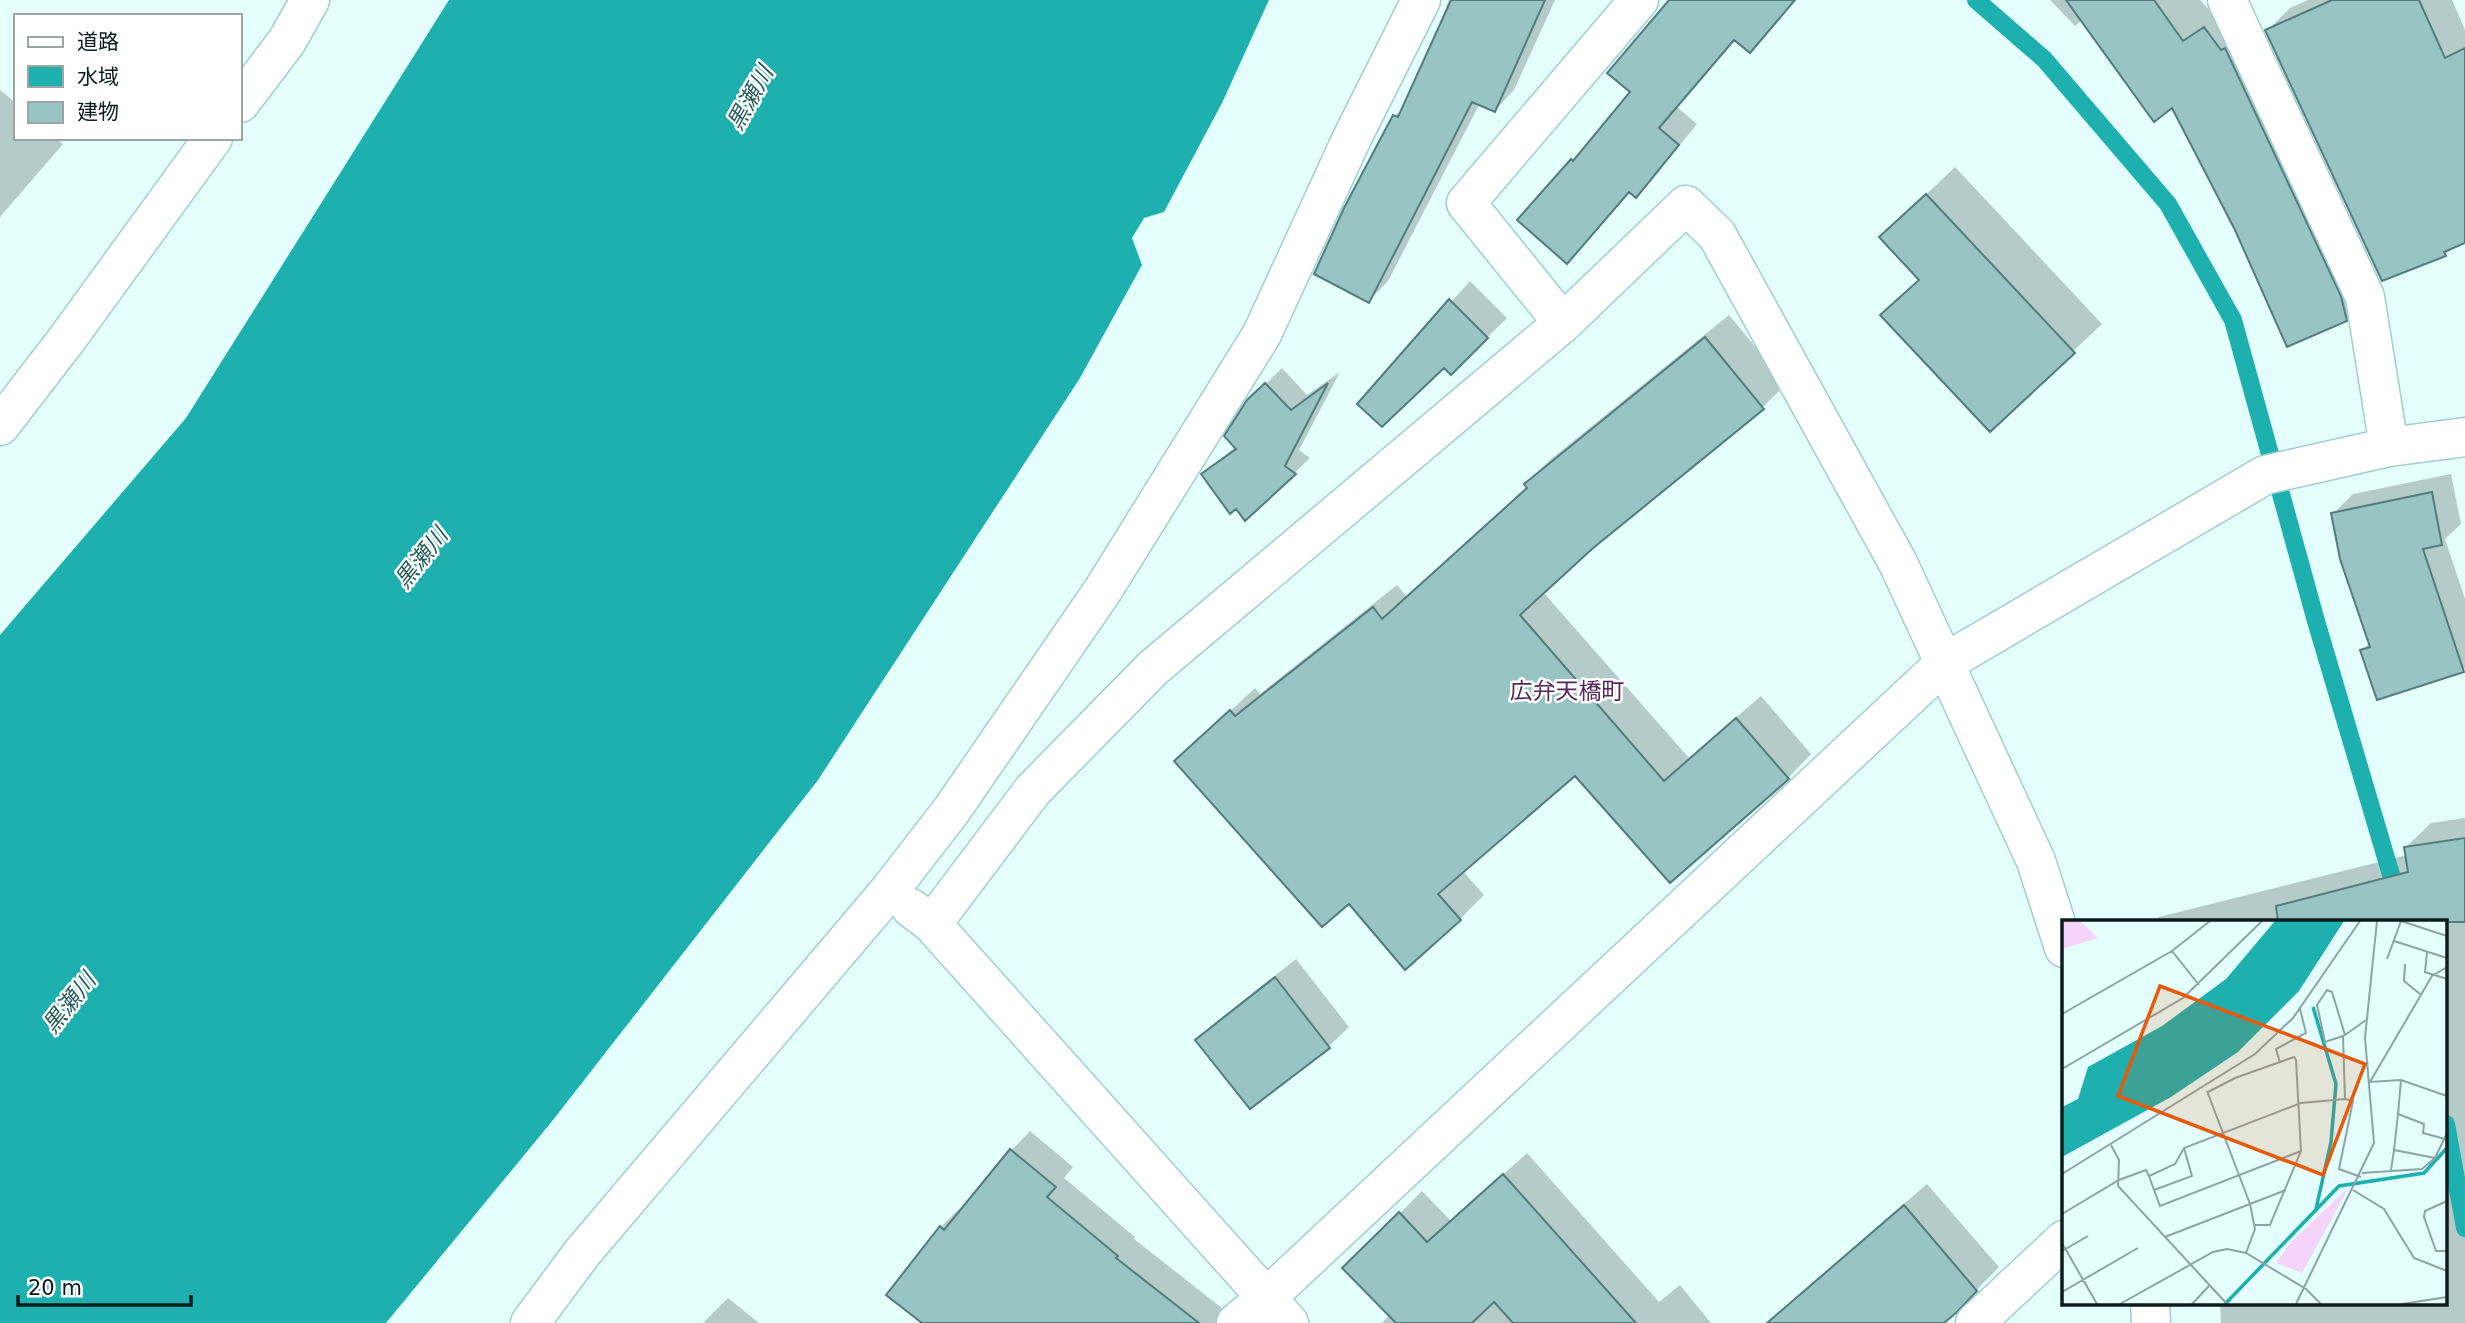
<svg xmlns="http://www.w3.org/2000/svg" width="2465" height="1323" font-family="'DejaVu Sans','Noto Sans JP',sans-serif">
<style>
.water{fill:#1eb0af}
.shadow{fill:#0003}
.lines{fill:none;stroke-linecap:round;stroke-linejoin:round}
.stream{stroke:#1eb0af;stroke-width:18}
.building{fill:#98c4c3;stroke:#527d7c;stroke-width:2}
.minor-casing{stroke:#a2cecd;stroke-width:41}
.minor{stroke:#fff;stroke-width:38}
.labels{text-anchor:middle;stroke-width:5;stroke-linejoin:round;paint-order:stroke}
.water-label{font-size:23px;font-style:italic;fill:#285e5e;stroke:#fff}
.neighbourhood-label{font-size:23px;fill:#55285c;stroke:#fff}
.inset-river{fill:none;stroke:#1eb0af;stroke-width:3.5}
.inset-road{fill:none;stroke:#8ca4a3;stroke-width:2}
.view{fill:#e8590c;fill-opacity:0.15;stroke:#e8590c;stroke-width:3.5}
.inset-edge{fill:none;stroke:#0a1c1b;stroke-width:3.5}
</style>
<rect width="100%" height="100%" fill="#e3fefd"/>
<path class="water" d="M 449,0 L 1269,0 L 1222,103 L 1164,212 L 1144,218 L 1132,238 L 1142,265 L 1080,378 L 818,780 L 553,1120 L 386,1323 L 0,1323 L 0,635 L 186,418 Z"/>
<path class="shadow" d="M 1449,0 L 1555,0 L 1514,90 L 1495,110 L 1480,103 L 1388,281 L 1369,301 L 1395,116 L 1405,106 L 1449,9 L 1446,8 Z
M 1671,0 L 1796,0 L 1750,51 L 1735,39 L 1677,107 L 1697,124 L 1655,176 L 1635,195 L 1631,191 L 1567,261 L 1520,220 L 1633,92 Z
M 2050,0 L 2200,0 L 2261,64 L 2365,300 L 2346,319 L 2237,230 L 2172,106 L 2082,20 L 2075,26 Z
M 2308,0 L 2452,0 L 2465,30 L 2465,241 L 2453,247 L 2445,255 L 2267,31 L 2290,8 Z
M 0,90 L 16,103 L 16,138 L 56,138 L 63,144 L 0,217 Z
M 1955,167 L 2102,324 L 1990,430 L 1883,315 L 1921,278 L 1910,210 Z
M 1470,281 L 1507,318 L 1451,373 L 1444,365 L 1360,404 Z
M 1729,315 L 1786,384 L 1762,408 L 1591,548 L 1543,592 L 1689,758 L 1761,696 L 1811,754 L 1788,778 L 1670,881 L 1575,773 L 1463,871 L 1484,895 L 1460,919 L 1349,902 L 1177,761 L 1255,688 L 1260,694 L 1397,585 L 1407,597 L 1528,486 L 1526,484 L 1550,460 Z
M 1282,368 L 1307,395 L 1340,372 L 1299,450 L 1310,458 L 1246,519 L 1204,474 L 1236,446 L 1265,385 Z
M 2451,474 L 2461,524 L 2445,539 L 2465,599 L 2465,668 L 2463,670 L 2362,651 L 2370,642 L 2333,514 L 2353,494 Z
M 2465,818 L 2465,1323 L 2221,1323 L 2220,1304 L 2446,1304 L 2446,922 L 2155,922 L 2159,917 L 2407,855 L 2406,847 L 2431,823 Z
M 1296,959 L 1349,1027 L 1329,1046 L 1250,1107 L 1198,1040 L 1217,1021 Z
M 1030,1131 L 1073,1167 L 1064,1178 L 1135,1237 L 1134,1239 L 1241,1323 L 925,1323 L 941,1227 L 959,1209 L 962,1211 L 1012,1150 Z
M 1527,1153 L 1659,1302 L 1680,1285 L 1711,1323 L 1382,1323 L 1390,1315 L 1345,1268 L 1422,1191 L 1451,1221 Z
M 1927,1184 L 1999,1267 L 1955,1312 L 1942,1323 L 1766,1323 Z
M 728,1298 L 759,1323 L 703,1323 Z"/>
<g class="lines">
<path class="stream" d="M 1976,0 L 2044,59 L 2168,204 L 2233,320 L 2316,621 L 2405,922
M 2446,1124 L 2465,1228"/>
</g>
<path class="building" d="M 1451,0 L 1545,0 L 1495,112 L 1472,102 L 1369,303 L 1314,274 L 1344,208 L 1393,115 L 1398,117 Z
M 1669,0 L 1795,0 L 1750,53 L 1734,40 L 1659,128 L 1679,145 L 1636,198 L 1629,192 L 1567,264 L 1517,220 L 1571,159 L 1573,161 L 1630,92 L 1607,73 Z
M 2066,0 L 2154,0 L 2183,41 L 2204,27 L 2221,50 L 2225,48 L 2341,296 L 2347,321 L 2287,347 L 2235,230 L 2172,108 L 2154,122 Z
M 2332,0 L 2419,0 L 2445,58 L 2465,48 L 2465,243 L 2444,252 L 2446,256 L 2382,281 L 2265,30 Z
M 1926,194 L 2075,353 L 1990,432 L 1880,315 L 1919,280 L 1879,237 Z
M 1449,299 L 1488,338 L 1451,375 L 1444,368 L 1382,427 L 1357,404 Z
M 1705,337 L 1764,409 L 1592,549 L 1520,615 L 1664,781 L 1736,718 L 1789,779 L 1670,883 L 1575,776 L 1438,894 L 1461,920 L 1405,970 L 1349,904 L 1322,927 L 1174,761 L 1230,710 L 1235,716 L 1373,607 L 1382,619 L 1527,488 L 1524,484 Z
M 1265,383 L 1291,410 L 1328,383 L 1285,466 L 1296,474 L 1245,521 L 1236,509 L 1230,514 L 1201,474 L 1236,449 L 1224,436 L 1247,400 Z
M 2432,492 L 2442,545 L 2423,549 L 2464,672 L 2377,700 L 2360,650 L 2370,647 L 2340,559 L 2331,513 Z
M 2465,838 L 2465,922 L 2278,922 L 2276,906 L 2408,872 L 2404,847 Z
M 1275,977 L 1330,1048 L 1250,1109 L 1195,1040 Z
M 1010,1149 L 1056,1187 L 1047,1197 L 1118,1256 L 1116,1258 L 1199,1323 L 922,1323 L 886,1295 L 940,1226 L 944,1230 Z
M 1503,1174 L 1636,1323 L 1513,1323 L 1494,1302 L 1472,1323 L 1396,1323 L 1342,1268 L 1399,1212 L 1427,1242 Z
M 1904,1205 L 1977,1291 L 1956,1313 L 1944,1323 L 1767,1323 Z"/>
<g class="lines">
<g class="minor-casing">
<path id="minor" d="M 2227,0 L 2365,297 L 2389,447 L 2465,437
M 240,103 L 287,41 L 310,0
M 1563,323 L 1466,203 L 1639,0
M 0,426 L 67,339 L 213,138
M 911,908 L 932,924 L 1289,1323
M 932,924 L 1033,790 L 1153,668 L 1563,323 L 1686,205 L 1717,235 L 1898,563 L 2036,861 L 2064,948
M 2150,1304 L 2151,1323
M 530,1323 L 582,1253 L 889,891 L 951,811 L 1103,590 L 1262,334 L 1352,138 L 1421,0
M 1236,1323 L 1266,1298 L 1946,662 L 2265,475 L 2389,447
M 1975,1323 L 2064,1240"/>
</g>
<use href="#minor" class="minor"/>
</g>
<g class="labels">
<g class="water-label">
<text transform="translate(750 98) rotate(-61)" y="8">黒瀬川</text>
<text transform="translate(421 558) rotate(-52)" y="8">黒瀬川</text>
<text transform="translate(69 1003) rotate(-52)" y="8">黒瀬川</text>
</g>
<g class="neighbourhood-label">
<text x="1567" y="699">広弁天橋町</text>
</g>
</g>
<g transform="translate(2062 920)">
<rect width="385" height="385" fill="#e3fefd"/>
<path d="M 0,1 L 18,1 L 36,18 L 0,29 ZM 287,267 L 240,353 L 214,343 L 228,323 Z" fill="#f5d4fa"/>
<path d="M 213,1 L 282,1 L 237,71 L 176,132 L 109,177 L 0,237 L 0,187 L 16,179 L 26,147 L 100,106 L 164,59 Z" fill="#1eb0af"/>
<path class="inset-river" d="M 251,87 L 274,164 L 269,222 L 254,289M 163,384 L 277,266 L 362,253 L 385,228"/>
<path class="inset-road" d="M 339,1 L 385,16M 332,21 L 385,38M 110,31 L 148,1M 365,32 L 363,52 L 385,59M 325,39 L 339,1M 343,44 L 342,61 L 358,74M 385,47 L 370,56 L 308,162 L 339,160 L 385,176M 0,94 L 110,31 L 137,65M 283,115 L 270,72 L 265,70 L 255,85 L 263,122 L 281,116 L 283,115 L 304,100M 281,116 L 283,179 L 291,181 L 277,249 L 299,257M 218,143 L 214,129 L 244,113 L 238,89M 0,149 L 121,78 L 200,1M 339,160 L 336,194 L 362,204 L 361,213 L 383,219M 145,171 L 188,284 L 193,309 L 184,333M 146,172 L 173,158 L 232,137 L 234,140 L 239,231 L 208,305 L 193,305M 49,225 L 57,240 L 56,266 L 165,384M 332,230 L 336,194M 239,231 L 98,286 L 87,256 L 113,244 L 122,228 L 239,183 L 283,179M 329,250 L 332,230 L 373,238M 300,253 L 360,249 L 373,238 L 385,213M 0,254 L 193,134 L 231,98 L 298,1M 92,270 L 130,256 L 122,228M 291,270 L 322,289 L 352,338 L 385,351M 385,281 L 363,291 L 362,297 L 374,331 L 385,331M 0,294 L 57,260 L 84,250 L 87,256M 103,317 L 224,270M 0,323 L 35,384M 0,331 L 26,316M 0,372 L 76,328M 58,384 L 151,332 L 165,329 L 184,333 L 244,369 L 259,384M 130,384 L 147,366M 234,384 L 312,223 L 303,118 L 315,1M 340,384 L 385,377"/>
<path class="view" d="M 98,66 L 303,144 L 261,255 L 56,176 Z"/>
<rect width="385" height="385" class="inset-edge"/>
</g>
<rect x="14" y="14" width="228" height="126" fill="#ffffff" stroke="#9da4a4" stroke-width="2"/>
<rect x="28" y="37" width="35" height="10" fill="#ffffff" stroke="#9da4a4" stroke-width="2"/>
<text x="77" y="49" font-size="21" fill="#0a1c1b">道路</text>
<rect x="28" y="66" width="35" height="21" fill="#1eb0af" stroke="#9da4a4" stroke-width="2"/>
<text x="77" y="84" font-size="21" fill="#0a1c1b">水域</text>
<rect x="28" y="102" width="35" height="21" fill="#98c4c3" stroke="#9da4a4" stroke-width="2"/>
<text x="77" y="119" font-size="21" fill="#0a1c1b">建物</text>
<path d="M18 1295v10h173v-10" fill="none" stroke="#0a1c1b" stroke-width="3.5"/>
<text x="28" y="1295" font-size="21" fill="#0a1c1b" stroke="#ffffff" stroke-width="5" paint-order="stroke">20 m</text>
</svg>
